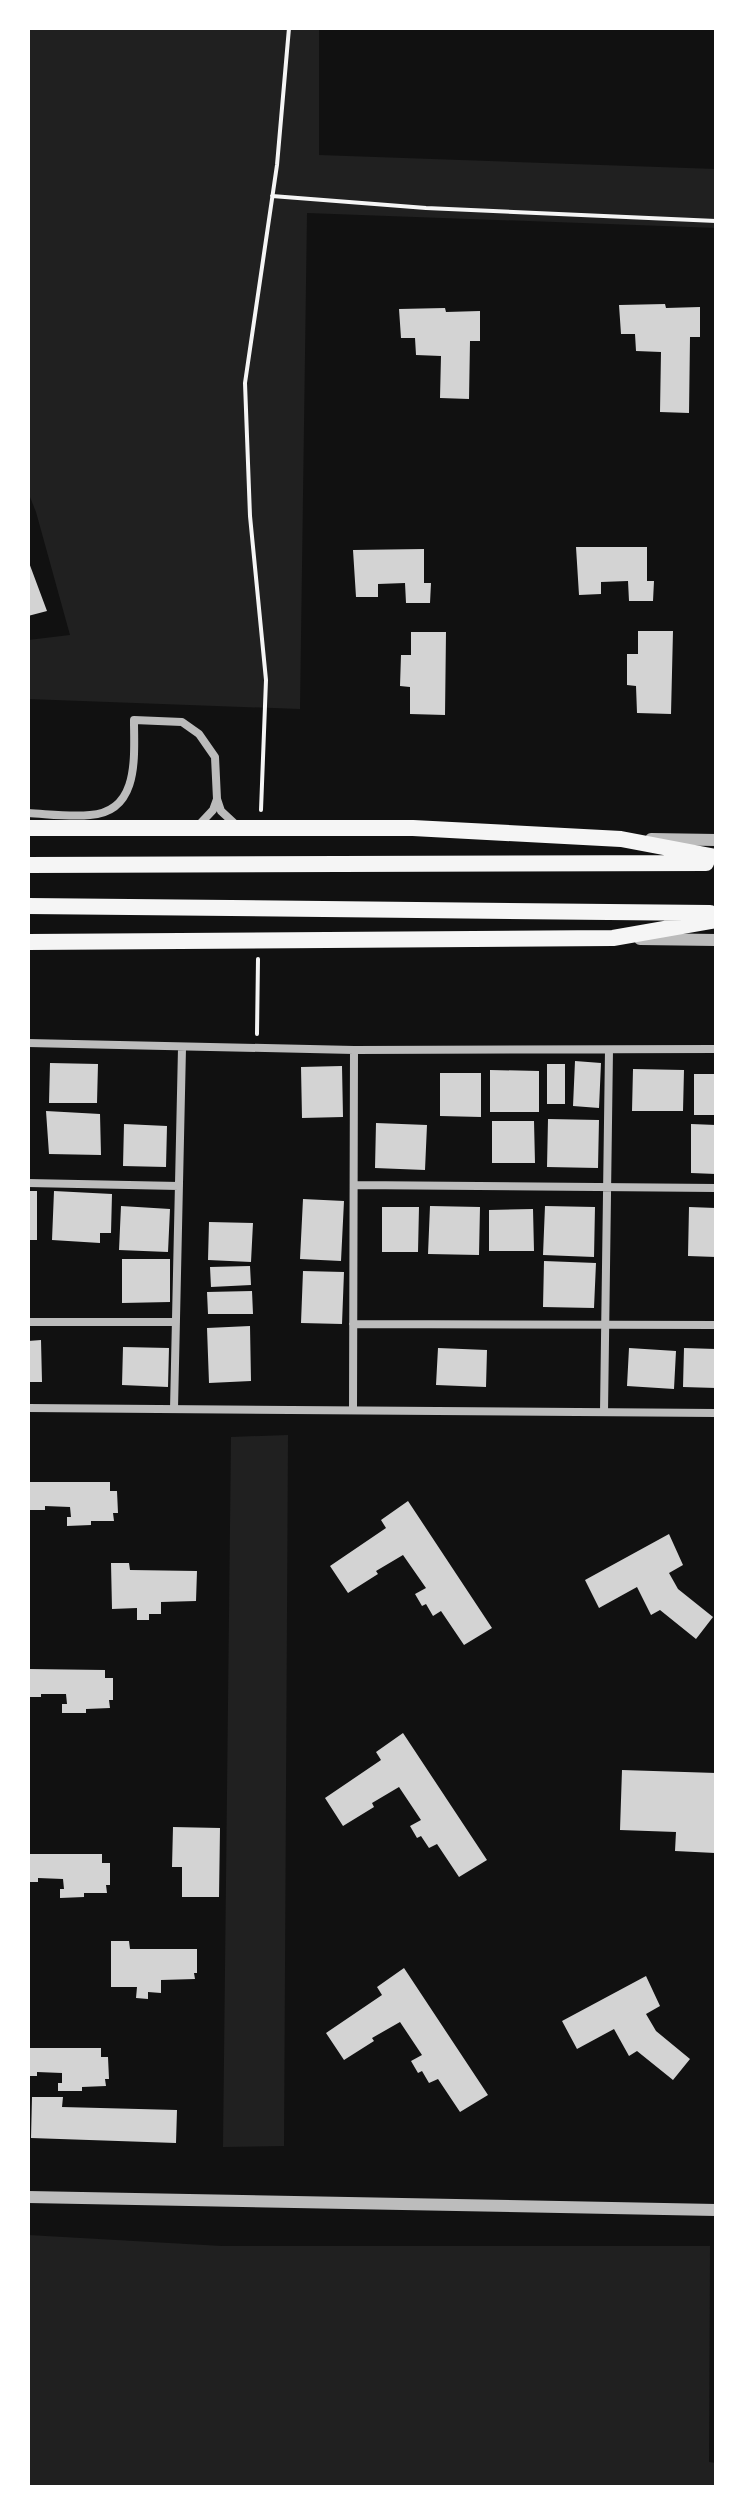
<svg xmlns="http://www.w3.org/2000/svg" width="744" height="2515" font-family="'Roboto Serif',serif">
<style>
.green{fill:#202020}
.building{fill:#d3d3d3}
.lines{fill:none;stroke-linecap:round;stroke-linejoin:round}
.path{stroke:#f5f5f5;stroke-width:4}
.minor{stroke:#bcbcbc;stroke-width:8}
.tertiary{stroke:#bcbcbc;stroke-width:12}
.trunk{stroke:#f5f5f5;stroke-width:16}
</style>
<rect width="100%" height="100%" fill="#111"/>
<path class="green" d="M 28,28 L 319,28 L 319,155 L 716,169 L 716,228 L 307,213 L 300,709 L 28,699 L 28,640 L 70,635 L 36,512 L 28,492 Z
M 288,1435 L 284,2146 L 223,2147 L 231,1437 Z
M 28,2235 L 222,2246 L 710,2246 L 709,2462 L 716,2463 L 716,2487 L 28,2487 Z"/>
<path class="building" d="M 665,304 L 666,308 L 700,307 L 700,337 L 690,337 L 689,413 L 660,412 L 661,352 L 636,351 L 635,334 L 621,334 L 619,305 Z
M 445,308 L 446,312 L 480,311 L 480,341 L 470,341 L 469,399 L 440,398 L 441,356 L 416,355 L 415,338 L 401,338 L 399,309 Z
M 576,547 L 647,547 L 647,581 L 654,581 L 653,601 L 629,601 L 628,581 L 601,582 L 601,594 L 579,595 Z
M 424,549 L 424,583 L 431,583 L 430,603 L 406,603 L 405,583 L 378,584 L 378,597 L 356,597 L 353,550 Z
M 28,560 L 47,611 L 28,616 Z
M 638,631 L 673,631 L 671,714 L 637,713 L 636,686 L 627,685 L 627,654 L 638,654 Z
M 411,632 L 446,632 L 445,715 L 410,714 L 410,687 L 400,686 L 401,655 L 411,655 Z
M 575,1061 L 601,1063 L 599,1108 L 573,1106 Z
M 50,1063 L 98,1064 L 97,1103 L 49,1103 Z
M 547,1064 L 565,1064 L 565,1104 L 547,1104 Z
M 342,1066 L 343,1117 L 302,1118 L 301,1067 Z
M 633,1069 L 684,1070 L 683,1111 L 632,1111 Z
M 490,1070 L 539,1071 L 539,1112 L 490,1112 Z
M 440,1073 L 481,1073 L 481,1117 L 440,1116 Z
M 694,1074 L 716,1074 L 716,1115 L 694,1115 Z
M 46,1111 L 100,1114 L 101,1155 L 49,1154 Z
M 548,1119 L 599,1120 L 598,1168 L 547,1167 Z
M 492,1121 L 534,1121 L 535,1163 L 492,1163 Z
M 376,1123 L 427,1125 L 425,1170 L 375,1168 Z
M 124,1124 L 167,1126 L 166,1167 L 123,1166 Z
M 691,1124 L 716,1125 L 716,1174 L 691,1173 Z
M 28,1191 L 37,1191 L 37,1240 L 28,1240 Z
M 54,1191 L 112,1194 L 111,1233 L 100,1233 L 100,1243 L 52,1240 Z
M 303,1199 L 344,1201 L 341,1261 L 300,1259 Z
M 121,1206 L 170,1209 L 168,1252 L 119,1250 Z
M 430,1206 L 480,1207 L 479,1255 L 428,1254 Z
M 545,1206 L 595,1207 L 594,1257 L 543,1255 Z
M 382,1207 L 419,1207 L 418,1252 L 382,1252 Z
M 689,1207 L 716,1208 L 716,1257 L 688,1256 Z
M 533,1209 L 534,1251 L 489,1251 L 489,1210 Z
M 209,1222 L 253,1223 L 251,1262 L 208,1260 Z
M 122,1259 L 170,1259 L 170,1302 L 122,1303 Z
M 544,1261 L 596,1263 L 594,1308 L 543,1307 Z
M 250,1266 L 251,1285 L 211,1287 L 210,1267 Z
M 303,1271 L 344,1272 L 342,1324 L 301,1323 Z
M 252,1291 L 253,1314 L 208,1314 L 207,1292 Z
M 250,1326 L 251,1381 L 209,1383 L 207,1328 Z
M 41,1340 L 42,1382 L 28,1382 L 28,1341 Z
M 123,1347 L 169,1348 L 168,1387 L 122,1385 Z
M 438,1348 L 487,1350 L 486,1387 L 436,1385 Z
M 629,1348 L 676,1351 L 674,1389 L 627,1386 Z
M 684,1348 L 716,1349 L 716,1388 L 683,1387 Z
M 28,1482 L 110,1482 L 110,1491 L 117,1491 L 118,1513 L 113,1513 L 114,1521 L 91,1521 L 91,1525 L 67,1526 L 67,1517 L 71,1517 L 70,1507 L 45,1506 L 45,1510 L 28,1510 Z
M 408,1501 L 492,1628 L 464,1645 L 441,1611 L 433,1616 L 426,1604 L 422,1606 L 415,1594 L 426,1588 L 403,1555 L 376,1571 L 378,1574 L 348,1593 L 330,1566 L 386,1528 L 381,1520 Z
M 669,1534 L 683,1565 L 669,1573 L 678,1589 L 713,1617 L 696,1639 L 660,1610 L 651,1615 L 637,1587 L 599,1608 L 585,1580 Z
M 111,1563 L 129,1563 L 130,1570 L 197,1571 L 196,1601 L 161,1602 L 161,1614 L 149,1614 L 149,1620 L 137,1620 L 137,1608 L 112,1609 Z
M 28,1669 L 105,1670 L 105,1678 L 113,1678 L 113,1700 L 109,1700 L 110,1708 L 86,1709 L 86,1713 L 62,1713 L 62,1704 L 67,1704 L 66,1694 L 41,1694 L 41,1697 L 28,1697 Z
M 403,1733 L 487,1860 L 459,1877 L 437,1844 L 429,1848 L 421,1836 L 417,1838 L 410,1826 L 421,1820 L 399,1787 L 372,1803 L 374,1807 L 343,1826 L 325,1798 L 381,1760 L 376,1752 Z
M 622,1770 L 716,1773 L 715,1853 L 675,1851 L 676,1832 L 620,1830 Z
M 173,1827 L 220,1828 L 219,1897 L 182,1897 L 182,1867 L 172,1867 Z
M 28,1854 L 102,1854 L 102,1863 L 110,1863 L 110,1885 L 106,1885 L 107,1893 L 84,1893 L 84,1897 L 60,1898 L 60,1889 L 64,1889 L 63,1879 L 38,1878 L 38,1882 L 28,1882 Z
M 111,1941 L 129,1941 L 130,1949 L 197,1949 L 197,1973 L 194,1973 L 195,1979 L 161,1980 L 161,1993 L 148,1992 L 148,1999 L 136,1998 L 137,1987 L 111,1987 Z
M 404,1968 L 488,2095 L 460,2112 L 438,2079 L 429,2083 L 422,2071 L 418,2073 L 411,2061 L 422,2055 L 400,2022 L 372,2038 L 374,2041 L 344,2060 L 326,2033 L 382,1995 L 377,1987 Z
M 646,1976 L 660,2006 L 646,2014 L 656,2031 L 690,2059 L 673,2080 L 637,2051 L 629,2056 L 614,2029 L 577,2049 L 562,2021 Z
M 28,2048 L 101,2048 L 101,2057 L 108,2057 L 109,2079 L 105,2079 L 106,2086 L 82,2087 L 82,2091 L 58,2091 L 58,2083 L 62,2083 L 62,2073 L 37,2072 L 37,2076 L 28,2076 Z
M 32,2097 L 63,2097 L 62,2107 L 177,2110 L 176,2143 L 31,2138 Z"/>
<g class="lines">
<path class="path" d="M 272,196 L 426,208 L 716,221
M 261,810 L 266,680 L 250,516 L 245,383 L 277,165 L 289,28
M 257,1034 L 258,959"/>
<path class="minor" d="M 28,813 C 48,814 70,817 90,815 C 140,812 134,756 134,720 L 182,722 L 199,734 L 215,757 L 217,799
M 198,826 L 213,810 L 217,799 L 221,811 L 235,824
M 28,1043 L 354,1050 L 716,1049
M 28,1183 L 179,1186
M 354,1185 L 716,1188
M 28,1322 L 176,1322
M 353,1324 L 716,1325
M 28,1408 L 716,1413
M 174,1409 L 182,1048
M 353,1410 L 354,1050
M 604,1412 L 609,1050"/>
<path class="tertiary" d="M 651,839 L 716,840
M 640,939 L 716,940
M 28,2197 L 716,2210"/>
<path class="trunk" d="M 28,828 L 413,828 L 621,839 L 716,857
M 28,865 L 706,863
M 28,906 L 710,913
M 28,942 L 613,938 L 716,920"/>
</g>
<rect width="744" height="2515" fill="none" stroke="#ffffff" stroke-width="60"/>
</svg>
